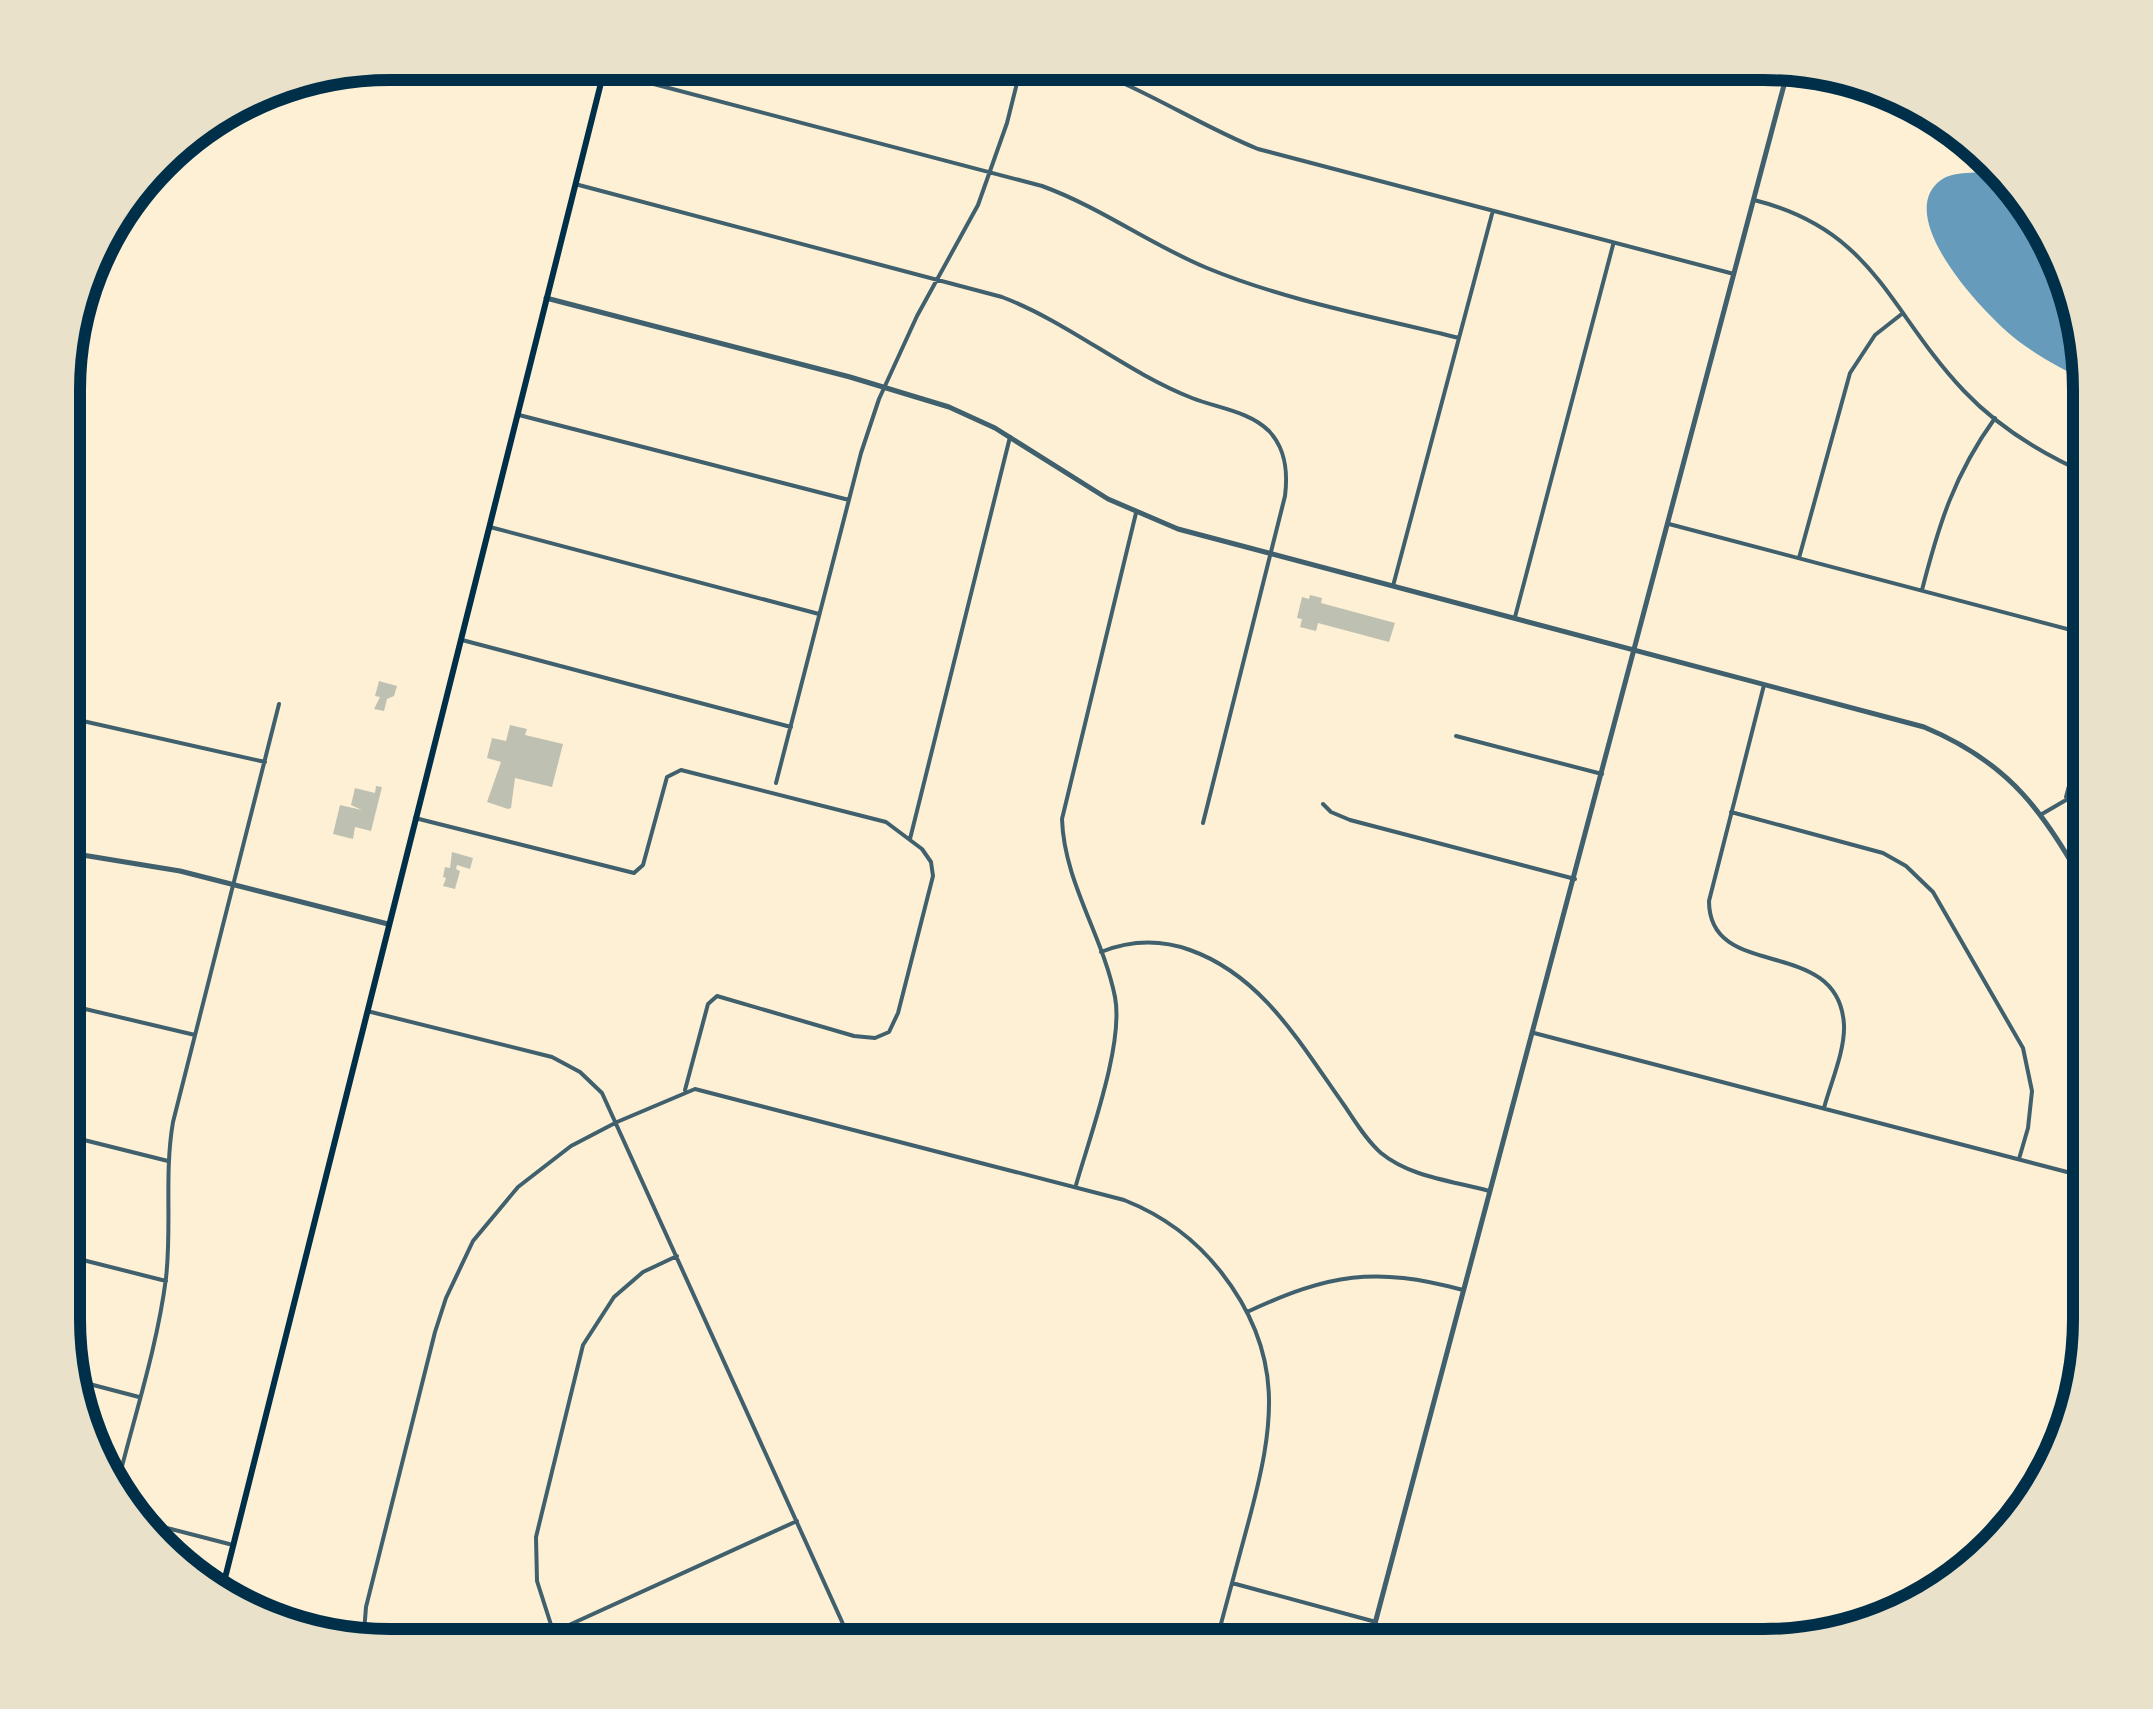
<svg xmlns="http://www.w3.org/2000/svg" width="2153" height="1709" font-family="'IBM Plex Sans',sans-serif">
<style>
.water{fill:#669bbc}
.building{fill:#bec0b2}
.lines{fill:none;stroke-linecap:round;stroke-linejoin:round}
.minor{stroke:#3f606c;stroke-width:4}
.tertiary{stroke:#3f606c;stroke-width:5}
.secondary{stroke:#003049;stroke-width:6}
.rim{fill:none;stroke:#003049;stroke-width:12}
</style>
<rect width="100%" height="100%" fill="#fdf0d5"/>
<path class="water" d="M 1994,172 L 2007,180 L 2057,246 L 2089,381 C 2065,371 2041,358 2021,343 C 1989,320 1890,217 1941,180 C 1953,171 1979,173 1994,172 Z"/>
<path class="building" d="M 1256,63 L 1289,63 L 1286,72 Z
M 1310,595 L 1322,598 L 1321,603 L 1395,623 L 1389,642 L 1318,623 L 1316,631 L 1300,627 L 1302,619 L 1297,618 L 1302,597 L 1309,599 Z
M 379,681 L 397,686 L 394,696 L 387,699 L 384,711 L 374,709 L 380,697 L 375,696 Z
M 510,725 L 527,729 L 525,735 L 563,744 L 552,787 L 515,778 L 511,808 L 508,809 L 487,802 L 501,762 L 487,758 L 492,738 L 506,741 Z
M 376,786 L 382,787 L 371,831 L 355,827 L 353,839 L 333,834 L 340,805 L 362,810 L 351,805 L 355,788 L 375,793 Z
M 452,852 L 473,858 L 470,869 L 457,865 L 456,869 L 460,871 L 455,889 L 443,886 L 446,878 L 443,877 L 445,867 L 450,868 Z"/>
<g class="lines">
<path class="minor" d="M 1070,63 C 1137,83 1194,123 1258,149 L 1734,274
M 604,71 L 1042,186 C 1102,208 1149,244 1207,268 C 1287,301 1375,317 1459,338
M 575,184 L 1002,297 C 1070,323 1124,371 1192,398 C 1217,408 1249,411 1269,431 C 1286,449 1288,472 1285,496 L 1203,823
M 1754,200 C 1875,230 1888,311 1964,391 C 1999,428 2044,455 2090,475
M 519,415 L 849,500
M 1669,524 L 2090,635
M 490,527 L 819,614
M 1799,558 L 1850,373 L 1875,335 L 1903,313
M 1393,586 L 1492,214
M 1922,590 C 1939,524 1954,475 1995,418
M 1515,617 L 1613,245
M 462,640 L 791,727
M 1764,685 L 1709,901 C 1709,983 1839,934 1844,1025 C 1845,1051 1831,1082 1824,1108
M 65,717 L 265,762
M 1456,736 L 1602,774
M 776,783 L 861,453 L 879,399 L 917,316 L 978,205 L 1007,123 L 1022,63
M 2066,797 L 2090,708
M 1323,804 L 1331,812 L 1350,820 L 1575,879
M 1731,812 L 1883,853 L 1906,866 L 1933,892 L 2023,1048 L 2032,1091 L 2028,1128 L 2019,1159
M 2042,814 L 2090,786
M 415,818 L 634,873 L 643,865 L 667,777 L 681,770 L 886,822 L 922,849 L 931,862 L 933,876 L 898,1013 L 889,1032 L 875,1038 L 854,1036 L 717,996 L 708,1004 L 685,1090
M 910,839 L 1010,437
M 1101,952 C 1131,940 1159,939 1190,950 C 1263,976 1301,1045 1344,1105 C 1355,1121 1366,1140 1381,1153 C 1410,1177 1453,1181 1489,1191
M 64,1004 L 195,1035
M 367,1011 L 552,1057 L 580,1072 L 602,1093 L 853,1646
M 1534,1033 L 2090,1178
M 64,1135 L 168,1161
M 1076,1185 C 1090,1136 1124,1044 1115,997 C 1103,936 1064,882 1062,819 L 1136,513
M 63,1255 L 166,1281
M 1247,1312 C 1329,1274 1374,1266 1463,1290
M 74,1380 L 139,1397
M 116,1490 C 133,1420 157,1349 166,1278 C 172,1226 164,1174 173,1122 L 279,704
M 140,1521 L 233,1545
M 1232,1583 L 1376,1622
M 553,1631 L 537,1581 L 536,1537 L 583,1345 L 614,1297 L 643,1272 L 677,1256
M 363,1645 L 366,1607 L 435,1332 L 446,1298 L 473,1241 L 518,1187 L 571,1146 L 617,1122 L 695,1089 L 1124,1200 C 1162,1215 1196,1240 1221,1272 C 1286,1355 1274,1426 1249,1520 C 1238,1562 1226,1604 1215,1646
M 523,1646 L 797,1521
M 1063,1646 L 1064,1646"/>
<path class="tertiary" d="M 1760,63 L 1913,103
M 546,298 L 850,377 L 949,407 L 995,428 L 1108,499 L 1178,529 L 1924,727 C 2013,764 2044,814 2090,894
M 64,852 L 180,871 L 388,924
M 1369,1646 L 1788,70"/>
<path class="secondary" d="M 221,1594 L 606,63"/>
</g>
<path d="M0 0H2153V1709H0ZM390 80H1763A310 310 0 0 1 2073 390V1319A310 310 0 0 1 1763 1629H390A310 310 0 0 1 80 1319V390A310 310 0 0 1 390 80Z" fill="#e9e1ca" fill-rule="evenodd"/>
<path class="rim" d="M390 80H1763A310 310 0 0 1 2073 390V1319A310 310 0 0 1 1763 1629H390A310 310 0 0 1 80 1319V390A310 310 0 0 1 390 80Z"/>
</svg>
